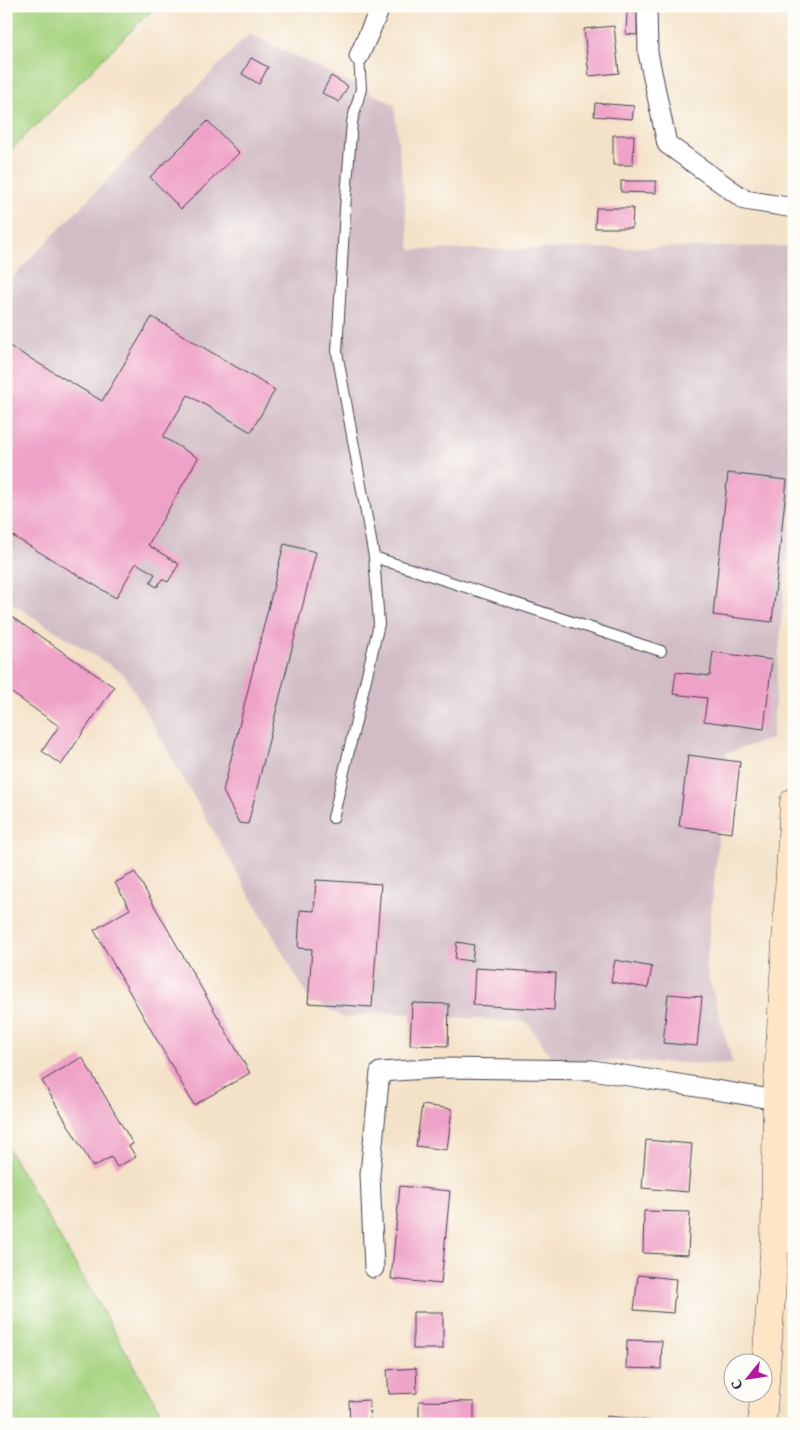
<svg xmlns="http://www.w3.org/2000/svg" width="800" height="1430" font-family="Vollkorn,serif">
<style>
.industrial{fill:#d2bdc6}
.green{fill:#a6d380;stroke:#647a5e}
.building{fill:#efa2c7}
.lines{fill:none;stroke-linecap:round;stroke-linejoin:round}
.lane-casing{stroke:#423f50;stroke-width:12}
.street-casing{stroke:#423f50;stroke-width:21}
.secondary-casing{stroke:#423f50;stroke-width:29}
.lane{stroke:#fff;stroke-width:10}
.street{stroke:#fff;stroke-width:19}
.secondary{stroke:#fee5c5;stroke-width:28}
</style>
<rect width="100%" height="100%" fill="#fdfcf7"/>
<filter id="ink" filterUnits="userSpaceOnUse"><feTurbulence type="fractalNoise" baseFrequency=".02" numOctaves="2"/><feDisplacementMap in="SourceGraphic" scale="10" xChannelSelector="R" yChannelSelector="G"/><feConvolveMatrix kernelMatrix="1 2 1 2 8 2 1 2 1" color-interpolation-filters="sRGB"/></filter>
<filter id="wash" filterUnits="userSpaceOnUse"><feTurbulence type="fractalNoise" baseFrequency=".0096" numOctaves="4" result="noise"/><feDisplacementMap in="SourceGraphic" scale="20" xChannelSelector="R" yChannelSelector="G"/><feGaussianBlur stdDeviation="1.12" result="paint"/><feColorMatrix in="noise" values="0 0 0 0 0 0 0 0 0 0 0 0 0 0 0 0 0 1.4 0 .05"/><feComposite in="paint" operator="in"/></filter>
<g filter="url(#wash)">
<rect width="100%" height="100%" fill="#f4e2c8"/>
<path class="industrial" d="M 249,34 L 394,104 L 410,250 L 794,246 L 794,465 L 772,739 L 726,753 L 706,968 L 733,1064 L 553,1060 L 527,1022 L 375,1012 L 344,1018 L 308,997 L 124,674 L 6,600 L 6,284 Z"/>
<path class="green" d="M 6,6 L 156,6 L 6,155 Z
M 6,1145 L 168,1424 L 6,1424 Z"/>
<g id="blocks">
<path class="building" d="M 627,12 L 637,13 L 637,35 L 626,34 Z
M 614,26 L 619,73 L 589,76 L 584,29 Z
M 251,58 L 268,67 L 259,84 L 242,74 Z
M 331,76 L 348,86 L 339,102 L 322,93 Z
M 595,103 L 634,106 L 632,119 L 594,116 Z
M 208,121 L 239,153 L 181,209 L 150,177 Z
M 613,135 L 634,135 L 633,165 L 613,165 Z
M 621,181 L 656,181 L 656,193 L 621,192 Z
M 596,208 L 633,208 L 632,228 L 595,228 Z
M 152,317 L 275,390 L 251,432 L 188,395 L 163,437 L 198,458 L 148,545 L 179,564 L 168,582 L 162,579 L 157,587 L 150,583 L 155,574 L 136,563 L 116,598 L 6,532 L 6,344 L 102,401 Z
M 728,473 L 787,480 L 772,622 L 713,615 Z
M 284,544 L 316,552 L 248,824 L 239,823 L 223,791 Z
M 6,613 L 114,687 L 61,765 L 42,751 L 59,726 L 6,689 Z
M 713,652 L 772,660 L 764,729 L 704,721 L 707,698 L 673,694 L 676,672 L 710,676 Z
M 688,755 L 740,762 L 732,833 L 679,826 Z
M 135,872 L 250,1073 L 194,1105 L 94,930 L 130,909 L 115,883 Z
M 316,880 L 381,884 L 372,1007 L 308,1003 L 312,949 L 298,948 L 300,910 L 314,911 Z
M 457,942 L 474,945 L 472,961 L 455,959 Z
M 615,960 L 652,967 L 648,988 L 611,982 Z
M 475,968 L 556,973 L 554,1010 L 473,1005 Z
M 668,994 L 702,997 L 697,1046 L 663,1043 Z
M 412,1003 L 449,1004 L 448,1046 L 410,1045 Z
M 82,1057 L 133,1144 L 129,1146 L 136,1157 L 117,1167 L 111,1157 L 93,1167 L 42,1081 Z
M 422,1105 L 452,1109 L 447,1150 L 416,1146 Z
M 646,1140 L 692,1144 L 688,1192 L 642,1188 Z
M 400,1186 L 450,1191 L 441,1284 L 391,1279 Z
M 644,1211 L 690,1212 L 688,1255 L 643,1253 Z
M 638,1275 L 676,1279 L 673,1313 L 634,1310 Z
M 413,1312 L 443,1312 L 443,1349 L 413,1349 Z
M 627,1340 L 662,1341 L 661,1369 L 626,1368 Z
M 416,1368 L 417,1393 L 389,1394 L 387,1370 Z
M 369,1400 L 370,1424 L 350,1424 L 349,1401 Z
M 419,1401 L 474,1402 L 474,1424 L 419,1424 Z
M 607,1416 L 652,1421 L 652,1424 L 606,1424 Z"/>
</g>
</g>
<g filter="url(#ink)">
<use href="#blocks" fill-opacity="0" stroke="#423f50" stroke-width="1"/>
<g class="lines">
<g class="lane-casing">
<path id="lane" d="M 374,557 L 661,651
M 333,818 L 379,624 L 374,557 L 337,352 L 345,209 L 352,122 L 361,89 L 359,56"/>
</g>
<g class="street-casing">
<path id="street" d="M 647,6 L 648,53 L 667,144 L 745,200 L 794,208
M 359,56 L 381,6
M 775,1239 L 794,1244
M 374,1268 L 370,1174 L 380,1072 L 442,1068 L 592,1070 L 777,1100"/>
</g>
<g class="secondary-casing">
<path id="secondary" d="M 762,1424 L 775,1239 L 777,1100 L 794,802"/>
</g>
<use href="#lane" class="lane"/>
<use href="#street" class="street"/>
<use href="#secondary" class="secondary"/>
</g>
</g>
<rect width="800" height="1430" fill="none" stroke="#fdfcf7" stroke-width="25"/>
<g transform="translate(748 1378) rotate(240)"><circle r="24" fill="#fdfcf7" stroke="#a5a5ac"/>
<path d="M0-4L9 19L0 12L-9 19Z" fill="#b5179e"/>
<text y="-8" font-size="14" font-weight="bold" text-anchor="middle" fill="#22223b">С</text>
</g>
</svg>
